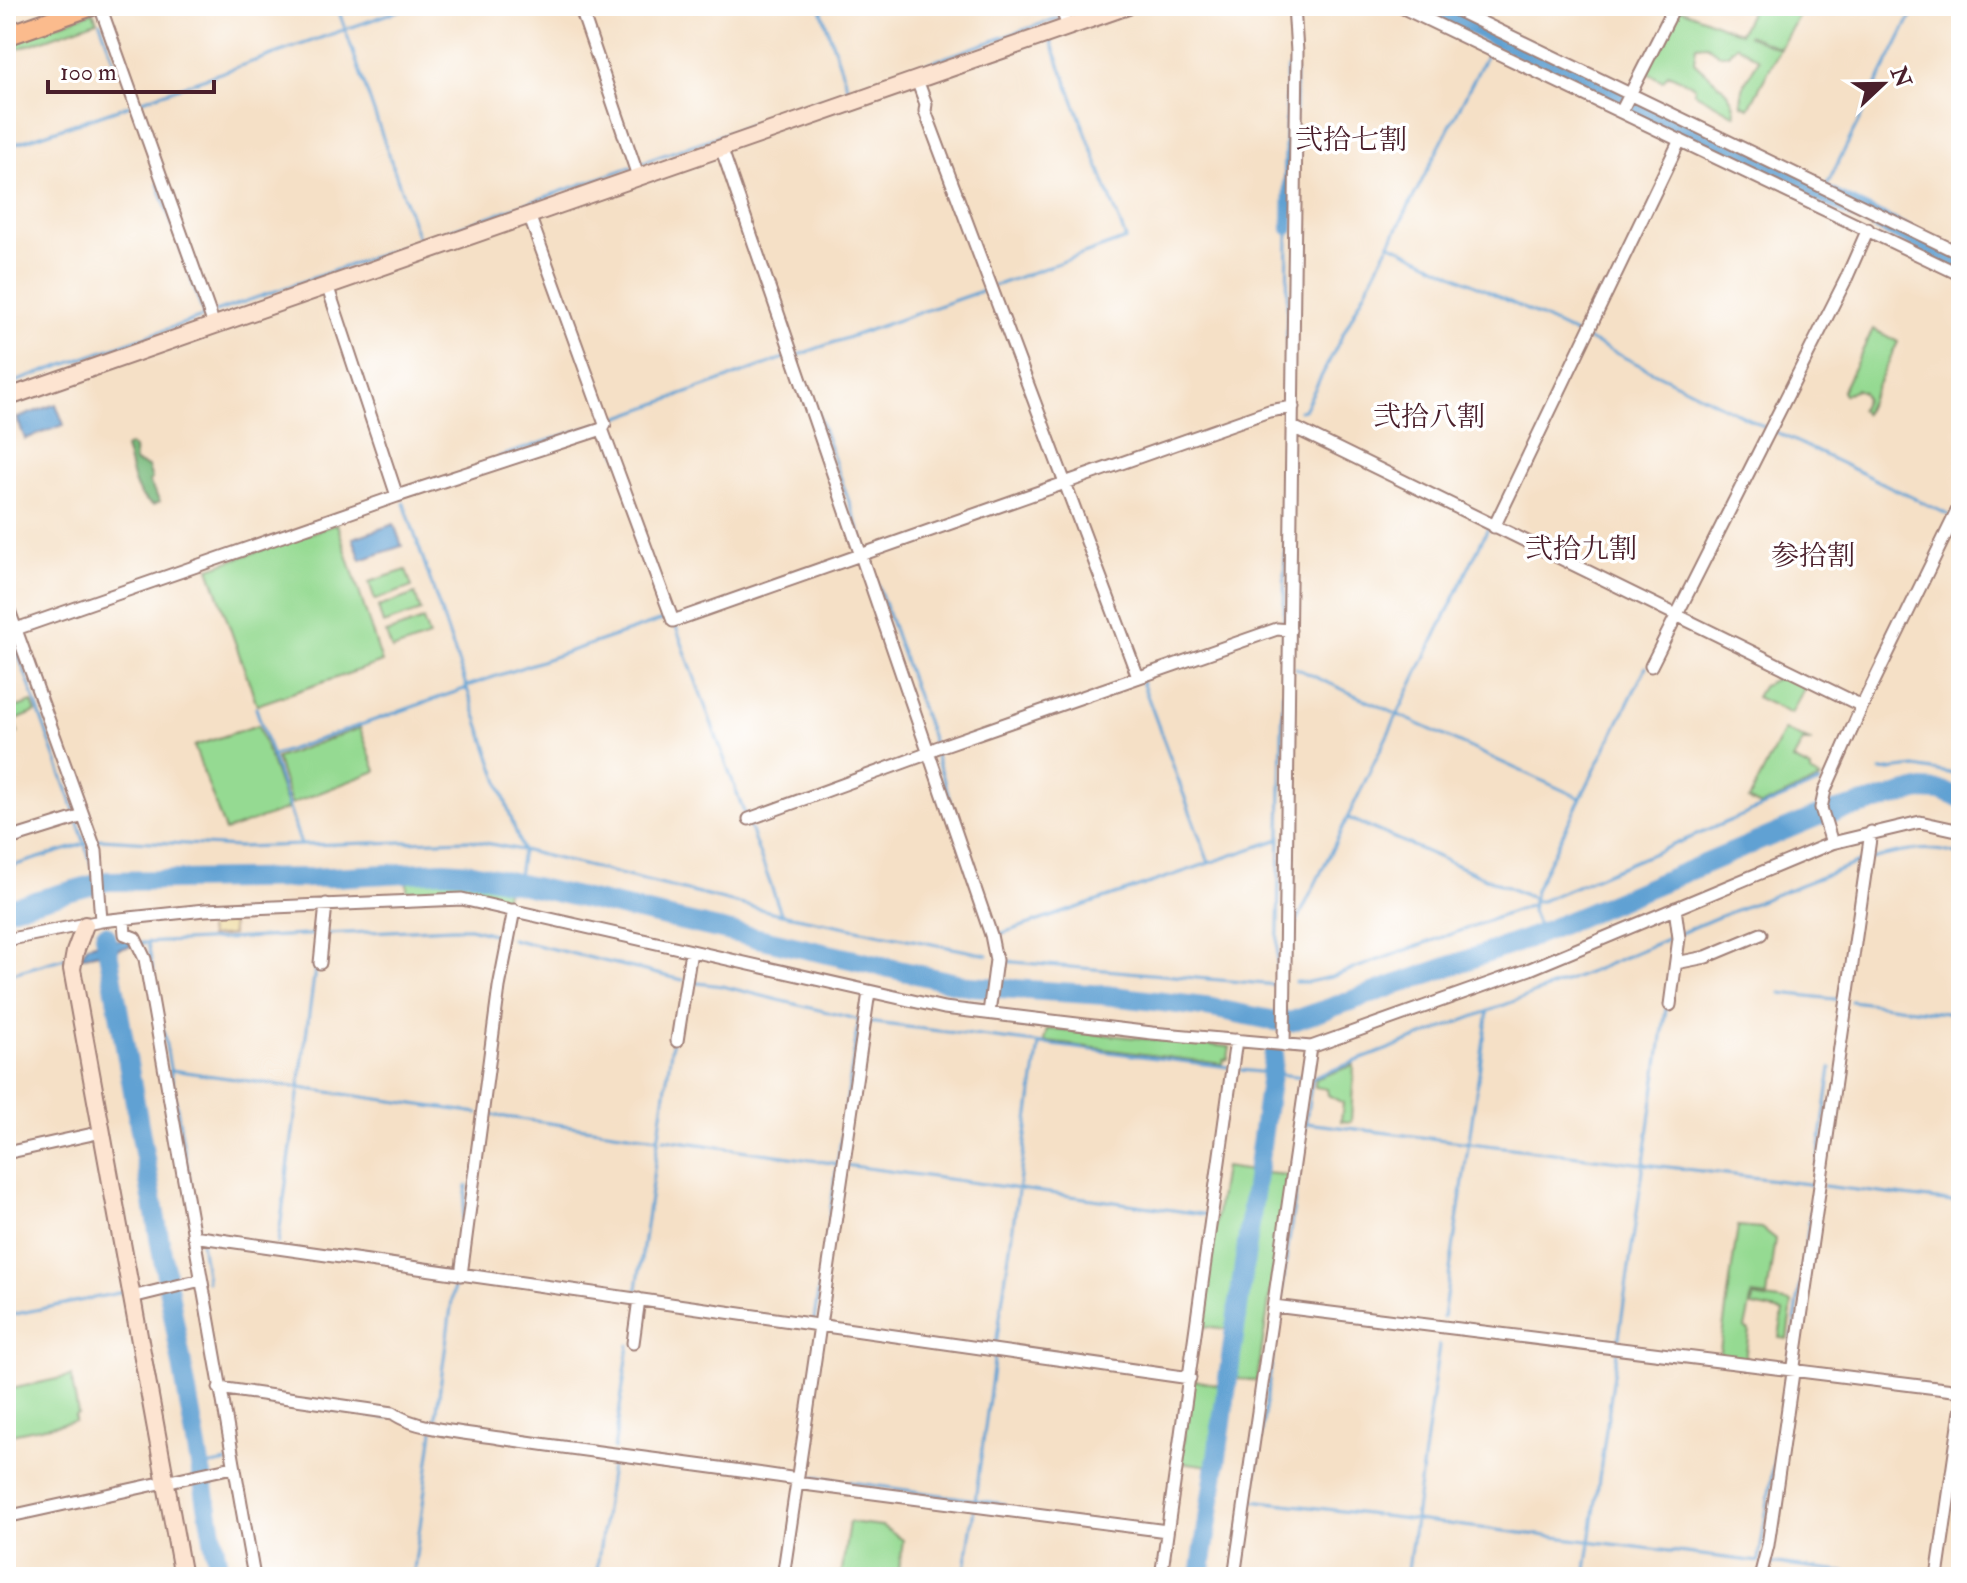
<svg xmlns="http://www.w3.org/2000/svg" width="1967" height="1583" font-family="'IM FELL Double Pica','Noto Serif JP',serif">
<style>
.green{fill:#95da92;stroke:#707c5e;stroke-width:2}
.forest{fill:#78ba7c;stroke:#616c54;stroke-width:2}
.sand{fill:#eeda9e;stroke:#9c7c64;stroke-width:2}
.water{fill:#60a1d3;stroke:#55607f;stroke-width:2}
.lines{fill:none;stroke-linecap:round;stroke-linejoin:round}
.stream{stroke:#60a1d3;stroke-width:3}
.canal{stroke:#60a1d3;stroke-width:12}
.river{stroke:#60a1d3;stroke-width:20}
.street-casing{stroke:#a08078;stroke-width:15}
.secondary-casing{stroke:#a08078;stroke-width:20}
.primary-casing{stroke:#a08078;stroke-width:22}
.street{stroke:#fff;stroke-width:11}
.secondary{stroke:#fde4d1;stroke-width:16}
.primary{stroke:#fbbb8d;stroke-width:18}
.labels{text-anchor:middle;stroke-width:7;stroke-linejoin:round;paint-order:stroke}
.neighbourhood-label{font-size:28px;fill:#4a1f2b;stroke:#fff}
</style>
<rect width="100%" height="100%" fill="#fff"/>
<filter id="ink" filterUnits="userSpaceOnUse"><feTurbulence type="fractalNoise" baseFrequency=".0125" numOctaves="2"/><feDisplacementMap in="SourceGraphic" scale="16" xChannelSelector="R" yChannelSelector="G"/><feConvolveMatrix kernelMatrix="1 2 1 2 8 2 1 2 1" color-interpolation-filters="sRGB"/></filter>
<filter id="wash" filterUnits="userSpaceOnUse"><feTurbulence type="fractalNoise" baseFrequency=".006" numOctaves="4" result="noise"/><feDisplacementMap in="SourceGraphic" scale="32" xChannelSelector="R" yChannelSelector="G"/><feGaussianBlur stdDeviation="1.8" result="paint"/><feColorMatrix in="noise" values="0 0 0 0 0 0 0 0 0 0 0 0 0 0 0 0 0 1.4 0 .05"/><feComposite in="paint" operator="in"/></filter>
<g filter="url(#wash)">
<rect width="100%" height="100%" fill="#f5e0c6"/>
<path class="green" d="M 1753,6 L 1804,6 L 1780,48 L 1747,35 L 1780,49 L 1749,108 L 1742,105 C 1739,86 1750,75 1759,59 L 1736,45 L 1728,54 L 1719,54 L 1707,45 L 1696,46 L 1694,62 C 1709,78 1736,91 1735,115 L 1694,92 L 1695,86 L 1668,74 L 1663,81 L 1644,71 L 1678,8 L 1740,33 Z
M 93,12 L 97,21 L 6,53 L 6,43 Z
M 1873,329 L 1898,342 L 1864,414 L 1860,410 L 1865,399 L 1863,392 L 1856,389 L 1844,395 L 1842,392 Z
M 337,524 L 382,662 L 257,705 L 209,568 Z
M 406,570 L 412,587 L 375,600 L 369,582 Z
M 415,594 L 421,611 L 383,624 L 378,607 Z
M 423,620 L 429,637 L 392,650 L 386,633 Z
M 1771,667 L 1806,685 L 1791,714 L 1756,697 L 1763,685 L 1776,679 Z
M 32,702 L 36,712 L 14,721 L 18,733 L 6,737 L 6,711 Z
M 258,725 L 288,809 L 225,831 L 194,746 Z
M 360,728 L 376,771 L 291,804 L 276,758 Z
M 1784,730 L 1812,742 L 1803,741 L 1793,760 L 1811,769 L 1811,773 L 1821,779 L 1761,806 L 1749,800 Z
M 451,876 L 507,884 L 504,902 L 457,892 L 407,894 L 407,877 Z
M 1047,1029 L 1230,1047 L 1228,1059 L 1223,1060 L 1222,1064 L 1047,1042 L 1044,1041 Z
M 1354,1065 L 1351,1122 L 1341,1121 L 1343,1103 L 1328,1095 L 1327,1089 L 1315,1087 L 1315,1079 Z
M 1224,1167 L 1252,1171 L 1231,1330 L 1200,1326 Z
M 1264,1173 L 1288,1175 L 1257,1381 L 1233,1378 Z
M 1738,1226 L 1761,1228 L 1775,1239 L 1767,1297 L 1752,1295 L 1745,1328 L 1749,1331 L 1745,1359 L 1719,1357 Z
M 1753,1297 L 1792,1303 L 1787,1339 L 1779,1338 L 1783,1312 L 1752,1306 Z
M 71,1376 L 78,1414 L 75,1415 L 75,1421 L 6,1435 L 6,1390 Z
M 1193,1380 L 1221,1385 L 1210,1466 L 1180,1462 Z
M 849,1522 L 882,1526 L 903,1540 L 898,1577 L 841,1577 Z"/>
<path class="forest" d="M 129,445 L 134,448 L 135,462 L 148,467 L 152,479 L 149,482 L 160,502 L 153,505 C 132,495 132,469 125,448 Z"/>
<path class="sand" d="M 231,914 L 232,935 L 209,937 L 207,918 Z"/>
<path class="water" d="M 56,404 L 64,425 L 25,439 L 17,418 Z
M 394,524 L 402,546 L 361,560 L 353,538 Z
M 108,934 L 111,940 L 127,940 L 132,946 L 80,957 L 88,945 L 100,942 L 102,935 Z"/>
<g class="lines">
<path class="stream" d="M 337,6 L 419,241
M 820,6 L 849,92
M 1068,14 L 1091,6
M 1479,17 L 1484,6
M 100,22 L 116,68
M 1494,39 L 1495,36
M 137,102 L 412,6
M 1680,129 L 1681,126
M 6,147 L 130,105
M 638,164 L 1061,17
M 158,184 L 204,316
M 1827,185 L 1916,6
M 1869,220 L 1870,217
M 1389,243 L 1580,336
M 994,286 L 1126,239 L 1051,41
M 215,312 L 631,167
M 1587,339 L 1767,428
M 798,355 L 987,289
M 6,385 L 208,315
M 809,388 L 865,547
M 1286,406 L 1288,229
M 1299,411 L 1304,410 L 1487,54
M 609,421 L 790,356
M 1774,431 L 1949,515
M 611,436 L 620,461
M 499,457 L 598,424
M 404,503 L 522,850 L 517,882
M 868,557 L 934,744
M 6,620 L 70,798 L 92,866
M 675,624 L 745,815
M 1284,626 L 1285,529
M 1284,633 L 1284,666
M 1296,668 L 1580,798
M 1141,679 L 1209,863
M 467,686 L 668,618
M 256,708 L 301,845
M 935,753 L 951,802
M 271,756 L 467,688
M 1881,771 L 1915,767 L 1961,775
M 1828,808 L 1829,812
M 1348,818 L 1532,898
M 748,823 L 781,913
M 1872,859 C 1904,851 1929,844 1961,856
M 6,868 L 101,839 L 238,847 L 470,840 L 526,851 L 776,913 L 988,955
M 975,870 C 988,909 1003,944 1000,986
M 1532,901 L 1541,901 L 1819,783
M 1541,933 L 1532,911 L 1535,890 L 1646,667
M 1291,934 L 1488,528
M 997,935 L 1280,839
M 511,939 L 683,980
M 148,942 L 199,1234
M 141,943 L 452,928 L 470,928 L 504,937
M 1848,953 L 1860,862
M 1002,961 L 1277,985
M 498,965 L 502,937
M 6,975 L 68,957
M 690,982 L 722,986 L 860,1020
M 1295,982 L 1308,982 L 1331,977 L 1532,905
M 1781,993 L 1843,1000
M 1851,1001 L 1961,1015
M 1276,1021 L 1283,693
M 867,1022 L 1228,1067
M 171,1070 L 478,1113
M 1241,1070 L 1304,1077
M 1312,1078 L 1578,977 L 1718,917 L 1862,861
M 491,1115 L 657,1138
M 1306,1123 L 1816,1185
M 664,1139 L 839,1164
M 845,1165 L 1209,1215
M 1824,1186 L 1961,1203
M 201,1242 L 207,1281
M 278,1243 L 316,962
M 455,1270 L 467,1186
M 636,1296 L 672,1043
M 1280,1304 L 1312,1078
M 6,1316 L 123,1292
M 1443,1317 L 1488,1011
M 814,1320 L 859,1019
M 1618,1344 L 1666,1009
M 996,1345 L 1039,1044
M 1789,1365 L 1831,1068
M 243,1397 L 387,1418
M 1956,1410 L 1959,1394
M 435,1424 L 455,1278
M 614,1449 L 629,1345
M 200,1467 L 227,1462
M 802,1475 L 1004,1504
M 1252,1500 L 1759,1562
M 975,1501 L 995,1354
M 1759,1560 L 1787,1374
M 1768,1563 L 1883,1577
M 413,1577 L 433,1431
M 596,1577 L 612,1458
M 964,1577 L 974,1509
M 1241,1577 L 1279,1311
M 1407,1577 L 1439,1345
M 1585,1577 L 1617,1353"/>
<path class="canal" d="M 1288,229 L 1291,71"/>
<path class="river" d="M 1433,6 L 1961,261
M 6,909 L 107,881 L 312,878 L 444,871 L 472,873 L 969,986 L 1105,995 L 1212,1008 L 1276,1021 L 1290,1022 L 1527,939 L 1818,816 L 1920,790 L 1942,791 L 1961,798
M 105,935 L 220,1577
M 1200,1577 L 1274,1053"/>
</g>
</g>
<g filter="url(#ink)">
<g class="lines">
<g class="street-casing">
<path id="street" d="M 100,6 L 214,325
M 580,6 L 638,176
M 1399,6 L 1961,275
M 1448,6 L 1961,254
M 1063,13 L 1068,27
M 917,80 L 926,104 L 925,111 L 1138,677
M 1621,112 L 1675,6
M 721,147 L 991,935 L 996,960 L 989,1013
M 529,215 L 605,424 L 602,429 L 673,621 L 1269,411 L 1293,407
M 327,285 L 397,496 L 602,429
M 1293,427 L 1862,706
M 1494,527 L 1680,140
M 6,602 L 96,851 L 101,921
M 16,629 L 397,496
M 1651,666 L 1846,279 L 1868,229
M 749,819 L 921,756 L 936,748 L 1277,629 L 1290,630
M 6,840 L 83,816
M 1832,843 L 1821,808 L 1825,790 L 1862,706 L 1961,503
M 124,921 L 125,934 L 135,938 L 145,959 L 254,1577
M 6,940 L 101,921 L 205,910 L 462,899 L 944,1008 L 1152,1033 L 1311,1047 L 1530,969 L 1832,843 L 1920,822 L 1961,831
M 320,963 L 326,904
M 1676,963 L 1706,957 L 1761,934
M 1670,1005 L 1679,938 L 1675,908
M 677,1041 L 691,951
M 1284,1045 L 1297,52 L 1294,6
M 6,1153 L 102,1132
M 193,1236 L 1190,1378
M 461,1275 L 499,987 L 514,910
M 132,1297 L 201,1280
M 1274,1306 L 1961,1391
M 633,1343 L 639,1299
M 219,1388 L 393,1413 C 416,1430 470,1433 499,1438 C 598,1453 698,1464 797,1479
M 796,1483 L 1167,1531
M 6,1517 L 233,1467
M 783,1577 L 869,992
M 1161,1577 L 1236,1040
M 1234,1577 L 1311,1047
M 1760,1577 L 1768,1545 L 1780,1463 L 1871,832
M 1937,1577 L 1961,1411"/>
</g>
<g class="secondary-casing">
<path id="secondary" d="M 6,398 L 1128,6
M 85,925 L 75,952 L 72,969 L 183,1577"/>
</g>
<g class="primary-casing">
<path id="primary" d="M 6,36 L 92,6"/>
</g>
<use href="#street" class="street"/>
<use href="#secondary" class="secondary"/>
<use href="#primary" class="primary"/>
</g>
</g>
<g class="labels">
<g class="neighbourhood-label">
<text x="1351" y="149">弐拾七割</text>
<text x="1429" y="426">弐拾八割</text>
<text x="1581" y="558">弐拾九割</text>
<text x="1813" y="565">参拾割</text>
</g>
</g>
<rect width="1967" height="1583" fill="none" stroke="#fff" stroke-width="32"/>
<g transform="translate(1883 84) rotate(68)" stroke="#ffffff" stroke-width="6" paint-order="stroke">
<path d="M0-6L14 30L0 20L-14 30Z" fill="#4a1f2b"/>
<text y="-12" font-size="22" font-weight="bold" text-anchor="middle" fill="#4a1f2b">N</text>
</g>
<path d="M48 80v12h166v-12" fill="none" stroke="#4a1f2b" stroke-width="4"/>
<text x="60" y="80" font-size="24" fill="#4a1f2b" stroke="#ffffff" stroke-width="6" paint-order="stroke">100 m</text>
</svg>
